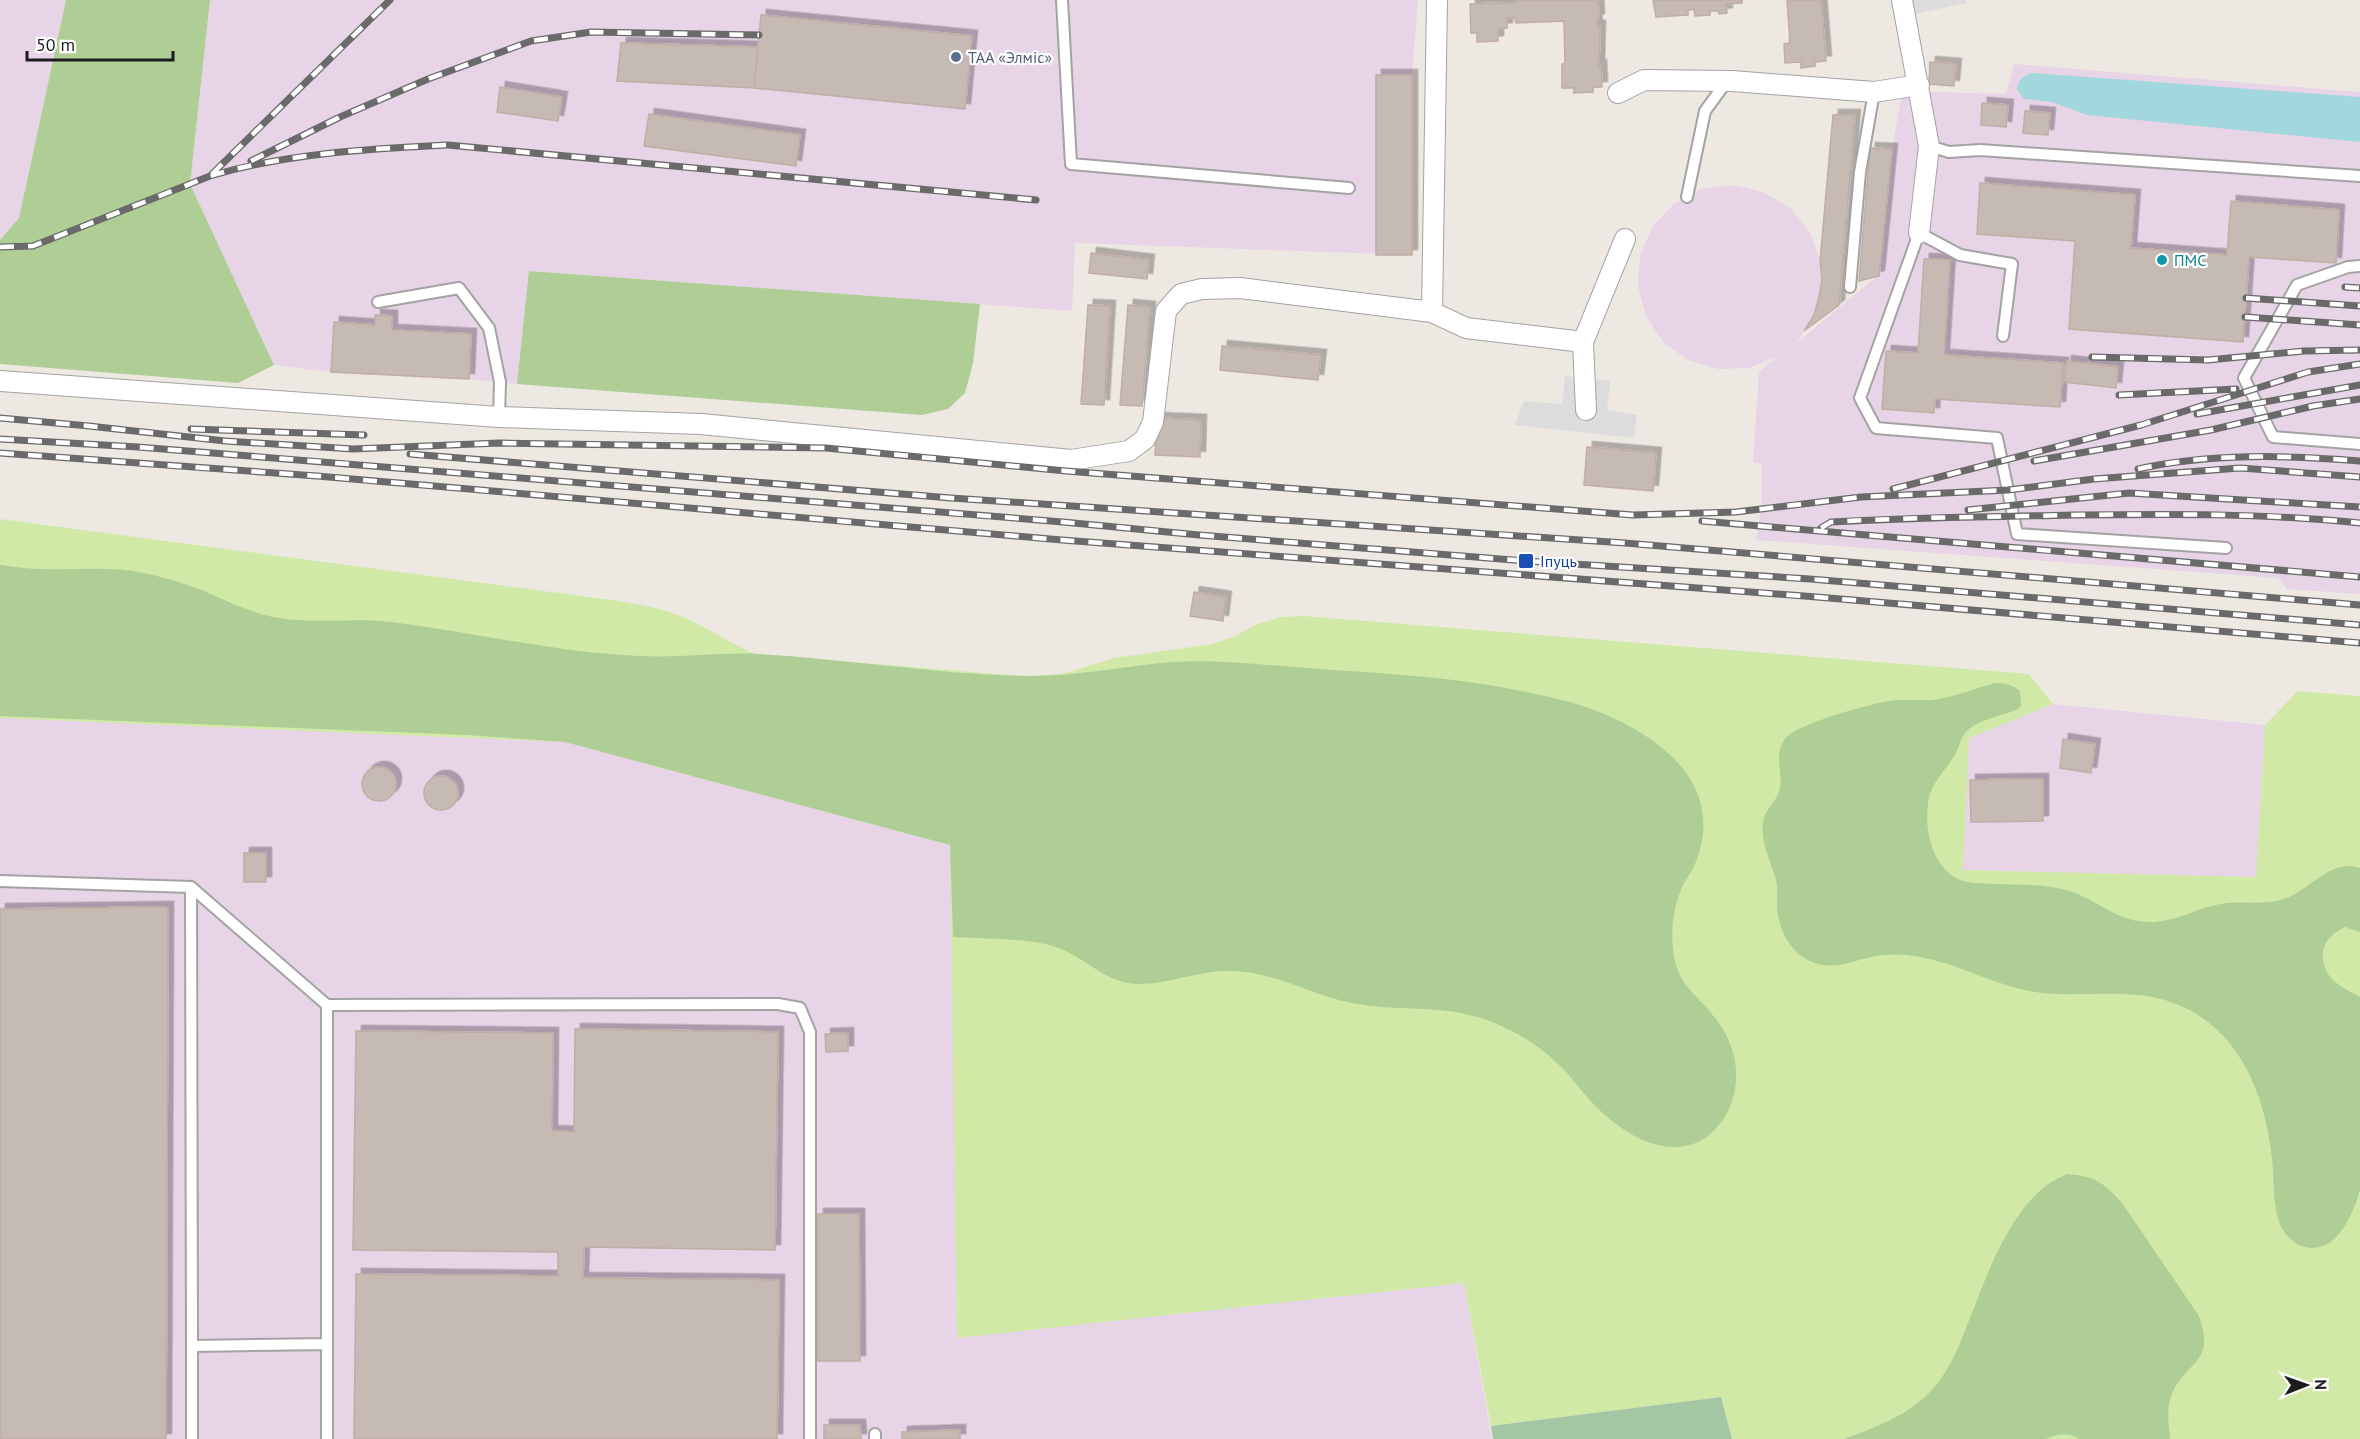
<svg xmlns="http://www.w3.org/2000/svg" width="2360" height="1439" font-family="'PT Sans',sans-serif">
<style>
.industrial{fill:#e7d4e6}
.grass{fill:#d1e9a7}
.forest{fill:#aece96}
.cemetery{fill:#a3c7a3}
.parking{fill:#dcdcdc}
.water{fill:#a1d7dd}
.building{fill:#c6bab5;stroke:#c0ada4;stroke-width:1.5;filter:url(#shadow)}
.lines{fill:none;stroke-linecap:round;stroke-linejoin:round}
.lane-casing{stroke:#a3a3a3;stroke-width:14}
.street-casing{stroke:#a3a3a3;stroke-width:22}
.lane{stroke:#fff;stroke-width:10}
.street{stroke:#fff;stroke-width:20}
.rail-casing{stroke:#6a6a6a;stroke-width:7}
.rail{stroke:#fff;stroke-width:4.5;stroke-dasharray:14;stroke-linecap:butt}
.service-dot{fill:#5c6f8a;stroke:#fff;stroke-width:2}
.culture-dot{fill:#0f9aa8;stroke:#fff;stroke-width:2}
.transit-dot{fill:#1a4fb4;stroke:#fff;stroke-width:2}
.labels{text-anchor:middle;stroke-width:4.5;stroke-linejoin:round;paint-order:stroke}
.service-label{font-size:16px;fill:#4e5e75;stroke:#fff;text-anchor:start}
.culture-label{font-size:16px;fill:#0d838f;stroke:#fff;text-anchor:start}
.transit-label{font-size:16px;fill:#164399;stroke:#fff;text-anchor:start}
</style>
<defs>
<filter id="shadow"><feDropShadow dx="5.5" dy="-5.5" stdDeviation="0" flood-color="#0004"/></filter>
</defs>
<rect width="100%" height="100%" fill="#eee8e2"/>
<path class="industrial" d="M 0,0 L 66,0 L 19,218 L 0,240 Z
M 210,0 L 1418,0 L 1412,75 L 1412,255 L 1075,243 L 1072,311 L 530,271 L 517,384 L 469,379 L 331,372 L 274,365 L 190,184 Z
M 2014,64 L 2360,92 L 2360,594 L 2287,589 L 2278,578 L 1756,540 L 1761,509 L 1762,464 L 1753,462 L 1759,372 L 1778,356 L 1749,368 L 1718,369 L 1688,360 L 1663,342 L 1646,316 L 1638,286 L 1640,255 L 1653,226 L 1674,204 L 1702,189 L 1733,185 L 1763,192 L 1790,208 L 1810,232 L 1820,261 L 1822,279 L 1819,297 L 1814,315 L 1796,343 L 1879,275 L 1892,149 L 1902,94 L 1921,97 L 1933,92 L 2006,94 Z
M 2053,704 L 2265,725 L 2256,877 L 1963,870 L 1969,737 Z
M 0,716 L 467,735 L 565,742 L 951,845 L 957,1337 L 1464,1283 L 1492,1439 L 0,1439 Z"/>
<path class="grass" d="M 0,519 L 619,601 C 640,605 663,608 683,617 C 708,628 730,643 755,654 L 996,674 L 1034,676 L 1066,673 L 1114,658 L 1213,644 L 1235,636 L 1257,624 L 1281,617 L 1303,616 L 2029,674 L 2053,704 L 1969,738 L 1963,870 L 2256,877 L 2265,725 L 2298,691 L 2360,696 L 2360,1439 L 1732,1439 L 1721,1397 L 1491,1426 L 1464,1283 L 957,1338 L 950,845 L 565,742 L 0,718 Z"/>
<path class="forest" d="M 66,0 L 210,0 L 190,184 L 274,365 L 238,383 L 0,364 L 0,240 L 19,218 Z
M 529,271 L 980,304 L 973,363 L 965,393 L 948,409 L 922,415 L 517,384 Z
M 0,565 C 15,567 30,569 44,569 C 74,570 103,567 133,571 C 157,575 181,582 204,591 C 227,601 249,612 273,617 C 313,625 352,617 391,622 C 475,632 556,653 640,656 C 680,658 719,652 759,654 C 847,659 936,674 1025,676 C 1074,677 1123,666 1172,662 C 1221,659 1271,666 1320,669 C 1389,674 1458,677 1526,692 C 1549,697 1575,702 1597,711 C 1662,737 1727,786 1695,864 C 1691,874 1684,881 1681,890 C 1673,909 1671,929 1673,949 C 1677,988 1698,993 1718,1022 C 1739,1050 1743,1088 1724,1118 C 1712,1136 1698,1146 1676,1147 C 1643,1148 1609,1122 1588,1098 C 1578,1087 1570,1075 1559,1065 C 1541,1047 1520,1034 1497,1024 C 1445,1002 1404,1013 1352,1003 C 1306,994 1275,970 1224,971 C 1194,972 1165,985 1136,984 C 1105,983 1084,956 1056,947 C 1029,938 984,939 953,937 L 950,845 L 565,742 L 467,735 L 0,716 Z
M 1995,683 C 2005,683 2011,684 2020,691 L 2021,706 L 2016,710 C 2001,716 1977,720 1966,732 C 1960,739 1959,749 1954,756 C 1946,770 1935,779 1930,794 C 1922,822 1930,865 1958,879 C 1968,884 1982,883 1994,884 C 2017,885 2043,884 2066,890 C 2099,899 2117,924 2154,922 C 2177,921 2197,908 2220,904 C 2243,900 2270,907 2291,896 C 2312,886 2334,858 2360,868 L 2360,932 L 2345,927 C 2325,936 2316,953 2328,974 C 2335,985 2350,991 2360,997 C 2360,1042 2360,1087 2360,1132 C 2360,1148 2360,1174 2360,1189 C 2356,1207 2342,1240 2323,1246 C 2301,1254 2281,1236 2277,1215 C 2273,1197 2274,1177 2272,1158 C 2265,1095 2240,1029 2176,1004 C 2132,986 2081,999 2035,992 C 1991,985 1951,959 1906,955 C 1894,954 1882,954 1871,957 C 1852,961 1835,970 1815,963 C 1792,956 1779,931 1777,908 C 1777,899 1778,889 1776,880 C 1771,860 1758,839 1764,818 C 1767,807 1779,799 1780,787 C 1783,770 1773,755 1785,739 C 1794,725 1864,706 1883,702 C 1902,698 1921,702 1940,699 C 1958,695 1977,688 1995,683 Z
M 2067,1174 C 2095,1176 2103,1182 2122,1203 L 2199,1316 C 2217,1366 2183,1361 2171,1397 C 2166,1411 2169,1425 2170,1439 L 2079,1439 C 2069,1432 2057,1434 2046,1439 L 1844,1439 C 1873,1428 1905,1417 1928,1394 C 1948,1374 1958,1349 1968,1323 C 1986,1278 2007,1215 2047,1185 C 2053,1181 2060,1177 2067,1174 Z"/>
<path class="cemetery" d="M 1721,1397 L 1732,1439 L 1493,1439 L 1491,1426 Z"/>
<path class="parking" d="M 1913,0 L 1966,0 L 1966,3 L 1915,14 Z
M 1565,376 L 1610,381 L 1607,410 L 1637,415 L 1634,438 L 1515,425 L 1524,401 L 1562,404 Z"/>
<path class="water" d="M 2032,73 L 2360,97 L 2360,142 L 2087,115 L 2052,102 L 2024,99 L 2017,89 C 2018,80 2023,76 2032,73 Z"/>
<path class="building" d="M 1515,0 L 1598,0 L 1599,19 L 1596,20 L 1597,26 L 1600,26 L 1599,66 L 1601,65 L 1602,87 L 1593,87 L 1593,92 L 1574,93 L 1574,88 L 1562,88 L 1562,64 L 1565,64 L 1564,21 L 1516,23 L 1515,18 L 1507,18 L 1507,28 L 1498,29 L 1498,41 L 1477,42 L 1477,33 L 1471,33 L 1470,4 L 1515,3 Z
M 1653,0 L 1742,0 L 1742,3 L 1726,4 L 1727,13 L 1719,14 L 1718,11 L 1710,11 L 1710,15 L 1695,16 L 1694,9 L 1688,10 L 1688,15 L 1656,17 Z
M 1787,0 L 1821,0 L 1826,61 L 1815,62 L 1815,66 L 1801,68 L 1801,62 L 1785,63 L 1784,44 L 1790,43 Z
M 761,15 L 972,36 L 965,109 L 754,88 Z
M 621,43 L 758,47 L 754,88 L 617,81 Z
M 1930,62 L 1956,64 L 1954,86 L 1929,84 Z
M 1376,75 L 1412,75 L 1412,255 L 1376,255 Z
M 500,87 L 562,97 L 558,121 L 497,112 Z
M 1982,103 L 2008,105 L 2006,127 L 1981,125 Z
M 2025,111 L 2050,113 L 2048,135 L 2023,133 Z
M 649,114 L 800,135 L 796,166 L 644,146 Z
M 1833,115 L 1855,115 L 1839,305 L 1804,331 L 1814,315 L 1819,297 L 1822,279 L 1820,261 Z
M 1870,148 L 1892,149 L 1879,276 L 1859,281 Z
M 1980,183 L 2135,195 L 2131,248 L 2227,255 L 2231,201 L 2339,210 L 2336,263 L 2249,257 L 2243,342 L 2069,329 L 2075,241 L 1977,234 Z
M 1091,253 L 1149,260 L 1147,279 L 1089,273 Z
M 1924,259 L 1950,260 L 1944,355 L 2063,363 L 2060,407 L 1935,399 L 1934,413 L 1882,409 L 1886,351 L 1918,353 Z
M 1088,305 L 1110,306 L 1104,405 L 1081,404 Z
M 1128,305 L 1150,307 L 1142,406 L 1120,405 Z
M 375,315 L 392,316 L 392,330 L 471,334 L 469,379 L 331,372 L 334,322 L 375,325 Z
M 1222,346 L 1321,355 L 1318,380 L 1220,370 Z
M 2066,361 L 2118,367 L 2116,388 L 2064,382 Z
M 1157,418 L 1201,420 L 1200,457 L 1155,455 Z
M 1587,447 L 1656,453 L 1653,491 L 1584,485 Z
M 1194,592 L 1226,597 L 1223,621 L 1190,616 Z
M 2063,739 L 2095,744 L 2091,773 L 2060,768 Z
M362 784a17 17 0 1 1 34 0a17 17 0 1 1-34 0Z
M424 793a17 17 0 1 1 34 0a17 17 0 1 1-34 0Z
M 2043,779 L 2043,821 L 1971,822 L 1970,780 Z
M 244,853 L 266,853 L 266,882 L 244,882 Z
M 168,907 L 166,1439 L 0,1439 L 0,909 Z
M 575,1029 L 778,1032 L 775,1250 L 584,1247 L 583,1278 L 779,1280 L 777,1439 L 354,1439 L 356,1274 L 558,1276 L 558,1252 L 353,1250 L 356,1031 L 553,1033 L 552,1131 L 574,1132 Z
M 848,1033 L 848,1051 L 826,1052 L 825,1034 Z
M 818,1214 L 859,1214 L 860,1361 L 818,1361 Z
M 824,1425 L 860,1425 L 861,1439 L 824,1439 Z
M 960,1430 L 960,1439 L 902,1439 L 902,1432 Z"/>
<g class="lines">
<g class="lane-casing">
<path id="lane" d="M 1062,0 L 1071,164 L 1349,188
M 1929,146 L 1949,152 L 1980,150 L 2360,176
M 1687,197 L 1705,111 L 1727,81
M 2360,266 L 2348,267 L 2297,285 L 2244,378 L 2273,437 L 2360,444
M 1850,287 L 1860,172 L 1874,92
M 378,302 L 459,288 L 489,328 L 500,382 L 499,417
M 2003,336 L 2012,264 L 1960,255 L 1919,233 L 1860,398 L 1876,428 L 1997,438 L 2017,534 L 2226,548
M 0,881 L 191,887
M 327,1344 L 192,1346 L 191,887 L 327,1005
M 192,1346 L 192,1439
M 327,1439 L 327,1005 L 778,1004 L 800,1008 L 810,1032 L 810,1439
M 875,1439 L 875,1434"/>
</g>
<g class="street-casing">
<path id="street" d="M 1902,0 L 1929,146 L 1919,233
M 1618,93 L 1644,80 L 1732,81 L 1874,92 L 1919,85
M 1432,312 L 1437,0
M 1583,342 L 1586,410
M 0,381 L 499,417 L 701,424 L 1071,460 L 1129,451 L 1145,439 L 1153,422 L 1166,311 L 1181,294 L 1202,289 L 1240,288 L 1432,312 L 1466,328 L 1583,342 L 1625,239"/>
</g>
<use href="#lane" class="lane"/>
<use href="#street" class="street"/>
<g class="rail-casing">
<path id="rail" d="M 251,161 L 340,117 L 428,79 L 531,41 L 591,32 L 759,35
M 212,174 L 390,0
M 0,247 L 33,246 L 210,176 C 287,153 368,149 448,145 L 1036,200
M 2345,287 L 2360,288
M 2246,298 L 2360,306
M 2245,317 L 2360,325
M 2092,357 L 2208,360 L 2304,351 L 2360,350
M 2119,395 L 2236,389
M 2197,414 L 2360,385
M 0,418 L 89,426 L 225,441 L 353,449 L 499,443 L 826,448 L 1066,471 L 1633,515 L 1736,512 L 1861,497 L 2008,490 L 2094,479 L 2240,468 L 2360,477
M 191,429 L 364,435
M 0,439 L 138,447 L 1063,522 L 1199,535 L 1526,561 L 1810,579 L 2360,625
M 0,453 L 317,476 L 1062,540 L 1817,597 L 2360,643
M 410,454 L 951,498 L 1625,543 L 2360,605
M 2034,461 L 2211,430 L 2313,406 L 2360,399
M 2138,469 C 2210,453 2287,455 2360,461
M 1893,489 L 2141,425 L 2308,372 L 2360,364
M 1968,510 L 2129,493 L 2360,507
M 1702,521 L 2360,577
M 1821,528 L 1831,522 C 1911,517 1992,517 2073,515 C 2168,514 2265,513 2360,523"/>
</g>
<use href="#rail" class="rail"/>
</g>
<circle class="service-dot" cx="956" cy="57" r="6"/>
<circle class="culture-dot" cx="2162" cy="260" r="6"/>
<rect class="transit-dot" x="1518" y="553" width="16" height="16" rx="3"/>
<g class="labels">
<g class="service-label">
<text x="968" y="63">ТАА «Элміс»</text>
</g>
<g class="culture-label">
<text x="2174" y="266">ПМС</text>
</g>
<g class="transit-label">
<text x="1540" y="567">Іпуць</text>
</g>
</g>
<g transform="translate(2306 1385) rotate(89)" stroke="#ffffff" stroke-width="4.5" paint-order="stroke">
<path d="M0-4.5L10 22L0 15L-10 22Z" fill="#1c1c1c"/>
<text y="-9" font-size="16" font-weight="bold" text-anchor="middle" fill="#1c1c1c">N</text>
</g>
<path d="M27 51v9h146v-9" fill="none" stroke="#1c1c1c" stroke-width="3"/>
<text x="36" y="51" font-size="18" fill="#1c1c1c" stroke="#ffffff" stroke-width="4.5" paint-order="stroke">50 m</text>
</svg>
